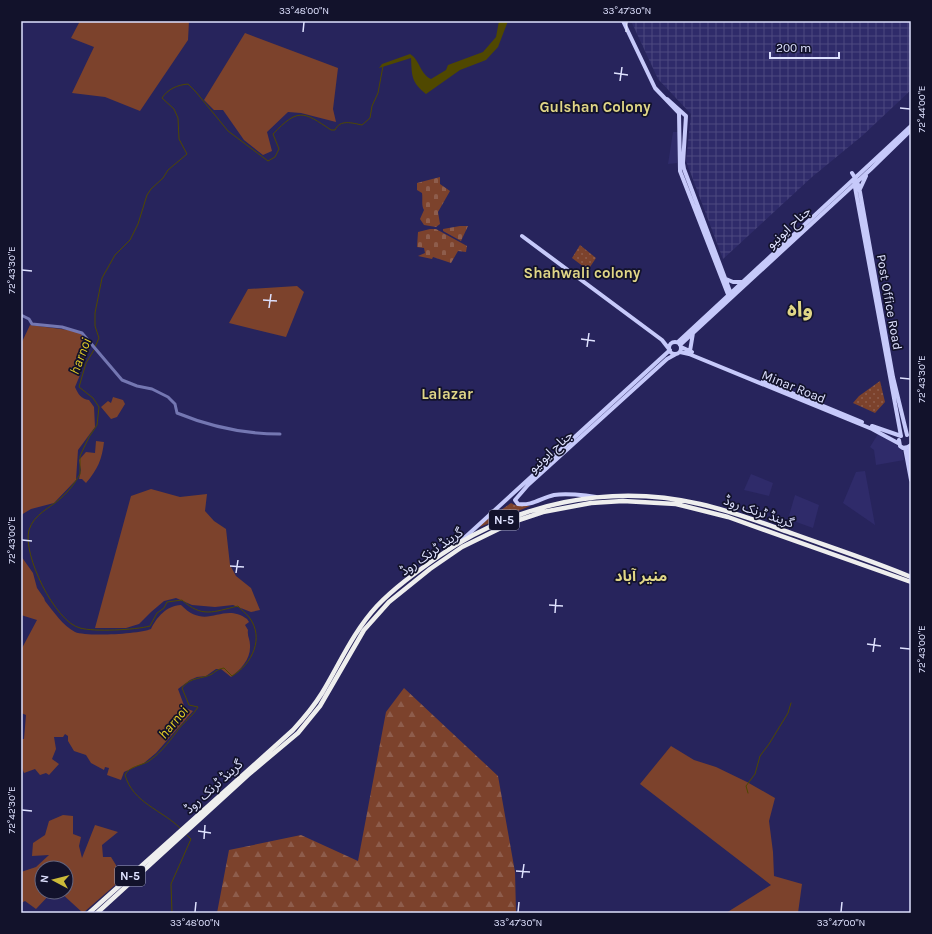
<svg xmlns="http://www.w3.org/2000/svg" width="932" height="934" font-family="Karla,'Noto Sans Arabic',sans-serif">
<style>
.built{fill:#2f2b6a}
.industrial{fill:url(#industrial-grid)}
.grass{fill:#7c422c}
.forest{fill:url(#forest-firs)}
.cemetery{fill:url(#cemetery-stones)}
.park{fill:url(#park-dots)}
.water{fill:#504800}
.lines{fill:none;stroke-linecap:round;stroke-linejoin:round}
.stream{stroke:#504800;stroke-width:1}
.minor{stroke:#7477b2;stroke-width:3}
.major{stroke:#c6c9fa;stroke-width:4}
.highway{stroke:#eee;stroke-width:4.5}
.ticks{fill:none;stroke:#dee1fe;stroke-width:1.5}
.labels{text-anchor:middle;stroke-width:3.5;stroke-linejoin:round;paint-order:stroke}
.shield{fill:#12122b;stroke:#a1a3bf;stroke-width:1}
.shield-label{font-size:12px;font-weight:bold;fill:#dee1fe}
.street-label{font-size:13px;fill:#dee1fe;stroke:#12122b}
.water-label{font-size:14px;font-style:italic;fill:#e5cf25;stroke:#12122b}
.quarter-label{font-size:15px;font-weight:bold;fill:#e0d687;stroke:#12122b}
.town-label{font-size:21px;font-weight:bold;fill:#e0d687;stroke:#12122b}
.neatline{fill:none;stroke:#dee1fe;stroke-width:1.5}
.ticks-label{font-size:10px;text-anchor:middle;fill:#dee1fe}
</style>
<defs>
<pattern id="industrial-grid" width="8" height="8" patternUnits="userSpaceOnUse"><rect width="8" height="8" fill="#2f2b6a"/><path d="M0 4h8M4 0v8" fill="none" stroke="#4d4980"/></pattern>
<pattern id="forest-firs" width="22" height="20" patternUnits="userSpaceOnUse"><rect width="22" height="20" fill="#7c422c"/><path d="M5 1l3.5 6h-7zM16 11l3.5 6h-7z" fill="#8e5d4c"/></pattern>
<pattern id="cemetery-stones" width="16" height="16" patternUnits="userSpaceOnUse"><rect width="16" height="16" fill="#7c422c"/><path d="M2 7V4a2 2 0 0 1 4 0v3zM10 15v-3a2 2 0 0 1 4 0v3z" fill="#8e5d4c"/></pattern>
<pattern id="park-dots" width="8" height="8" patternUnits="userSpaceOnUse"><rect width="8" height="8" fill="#7c422c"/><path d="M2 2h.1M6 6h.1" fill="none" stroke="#8e5d4c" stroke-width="1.8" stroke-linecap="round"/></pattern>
</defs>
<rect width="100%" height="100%" fill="#27245c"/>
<path class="built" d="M 673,132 L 678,132 L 677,163 L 668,164 Z
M 878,434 L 902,448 L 904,460 L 876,465 L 874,450 L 870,447 Z
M 865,471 L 875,525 L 843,503 L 856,472 Z
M 751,474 L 773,483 L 769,496 L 744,490 Z
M 795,495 L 819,505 L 813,528 L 788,519 Z"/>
<path class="industrial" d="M 631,21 L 911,21 L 911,90 L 862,136 L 812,177 L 723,259 L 686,161 L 691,114 L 658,79 Z"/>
<path class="grass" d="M 80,21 L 189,21 L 188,40 L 140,111 L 105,97 L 72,93 L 94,47 L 71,38 Z
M 245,33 L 338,68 L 333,109 L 336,122 L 301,113 L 288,112 L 267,132 L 272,151 L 263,155 L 244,140 L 223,110 L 214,110 L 204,100 Z
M 297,286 L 304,292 L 286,337 L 229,323 L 248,289 Z
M 30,325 L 76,331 L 82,335 L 90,344 L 89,352 L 81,362 L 80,375 L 75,387 C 78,394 81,399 89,400 L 94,407 L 95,427 L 78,450 L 76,480 L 54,503 L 31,509 L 21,515 L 21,344 Z
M 113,397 L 123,400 L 125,404 L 117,417 L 111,419 L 101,407 L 108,401 L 111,403 Z
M 96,441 L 104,442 C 102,459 98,469 86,483 L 82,479 L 79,479 L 81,470 L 79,460 L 86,452 L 95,453 Z
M 151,489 L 180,497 L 207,494 L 205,511 L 214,521 L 226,529 L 230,565 L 236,576 L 251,588 L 260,610 L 251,612 L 233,605 L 215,607 L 192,605 L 176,598 L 164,601 L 151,612 L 139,624 L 126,628 L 95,628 L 131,496 Z
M 21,556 L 33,573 L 37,588 L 44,598 L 45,601 C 53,611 63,626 75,632 C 87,637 139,634 151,629 C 157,617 166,606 181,605 C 207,632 222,601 247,619 L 249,622 L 245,625 L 248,630 C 247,636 250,639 250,645 C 251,659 241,669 231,677 L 221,669 L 216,669 L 206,676 L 197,677 L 190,680 L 178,689 L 185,708 L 193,711 L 156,753 L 144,763 L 124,772 L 121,780 L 107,775 L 109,768 L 105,767 L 104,770 L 91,763 L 86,755 L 74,751 L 68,741 L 68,736 L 65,734 L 63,737 L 54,737 L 56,749 L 52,759 L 59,764 L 49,775 L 46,773 L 40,775 L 35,769 L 24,773 L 21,766 L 21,739 L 24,739 L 26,715 L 21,713 L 21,650 L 37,620 L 21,615 Z
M 671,746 L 694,760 L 716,767 L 747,782 L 775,798 L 769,821 L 773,852 L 774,876 L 802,884 L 798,913 L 726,913 L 771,885 L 640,784 Z
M 63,815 L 73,816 L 73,834 L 81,837 L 79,846 L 82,858 L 95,825 L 118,832 L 102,845 L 103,857 L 111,857 L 122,875 L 122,879 L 83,913 L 60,892 L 66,892 L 66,868 L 42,868 L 42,892 L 52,892 L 36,909 L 25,901 L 21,903 L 21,872 L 36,867 L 49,855 L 32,856 L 33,843 L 45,835 L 49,821 Z"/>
<path class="forest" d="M 404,688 L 498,776 L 515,872 L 516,913 L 217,913 L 229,850 L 301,835 L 358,861 L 386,712 Z"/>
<path class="cemetery" d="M 440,177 L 440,184 L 450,191 L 438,212 L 440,224 L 436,227 L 424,225 L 420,219 L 424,210 C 421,205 423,199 422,193 L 417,190 L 417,183 Z
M 460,226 L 468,226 L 461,241 L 443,231 L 443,229 Z
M 430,229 L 436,229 L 467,246 L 466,252 L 458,251 L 451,263 L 433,257 L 432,259 L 418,256 L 425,253 L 424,248 L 417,247 L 418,232 Z"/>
<path class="park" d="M 580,245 L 596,258 L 588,270 L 572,258 Z
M 880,381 L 885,402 L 875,413 L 853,403 L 859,396 Z
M 511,503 L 515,505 L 530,506 L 480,527 L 481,524 Z"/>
<path class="water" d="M 499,21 L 508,21 L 498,47 L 486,60 L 460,70 L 426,94 C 411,82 412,76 411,58 L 379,68 L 382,64 L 410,54 C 420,60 420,74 431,79 L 446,70 L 448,65 L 483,52 L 496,37 Z"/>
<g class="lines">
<path class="stream" d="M 95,347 L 99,338 L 95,326 L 95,313 L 102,278 L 115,255 L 130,240 L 138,224 L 147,195 L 151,189 L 163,178 L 168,170 L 187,154 L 179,139 L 178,118 L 174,109 L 162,98 C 168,89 177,85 188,84 L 196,92 L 228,131 L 268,161 L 275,157 L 279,149 L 273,134 C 298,108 303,111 331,130 L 335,130 C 340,119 352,123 362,125 L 370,118 L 372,106 L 378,93 L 383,66
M 94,350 L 86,363 L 79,387 L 93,398 L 99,407 L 97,425 L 89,437 L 80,456 L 80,474 C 75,483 68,492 61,498 C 50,508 34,514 29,530 C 22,554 55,622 80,628 C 94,632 135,630 150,626 L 157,613 L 164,608 L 167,602 L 182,600 C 202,618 213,612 238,606 C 241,610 246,613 249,617 C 265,638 252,664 232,676 L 224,668 C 218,669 216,671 212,674 C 203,679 189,677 182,688 L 189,705 L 198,707 C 193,715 187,720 181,726 C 171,739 163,751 149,761 C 141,766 129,766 125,775 C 133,803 162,810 180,828
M 748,793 L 746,786 L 755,774 L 760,756 L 769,744 L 788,713 L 791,703
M 172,913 L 171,884 L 191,839 L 187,835"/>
<path class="minor" d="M 21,315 L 29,319 L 32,324 L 62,327 L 82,333 L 122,380 L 137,386 L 152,389 L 168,397 L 175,404 L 177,413 C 211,427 244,434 280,434"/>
<path class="major" d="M 623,21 L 655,88 L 679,113 L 680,171 L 729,297
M 667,99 L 686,116 L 683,163 L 684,169 L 731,294
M 852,173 L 857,181 L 860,192 L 893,377 L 907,435
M 854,182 L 901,436
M 860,189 L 866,176
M 522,236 L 662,340 L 669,349
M 726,279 L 733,282 L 744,282
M669 348a6 6 0 1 1 12 0a6 6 0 1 1-12 0Z
M 678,342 L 911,126
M 680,345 L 871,169 L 911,130
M 681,347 L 692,352
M 690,351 L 693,333
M 680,352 L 689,354 L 872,429 L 898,443
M 763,381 L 862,422
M 872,426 L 901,436
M 899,440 L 900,446 L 903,448 L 908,447 L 911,445
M 909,447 L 911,461
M 905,448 L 911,480
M 596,497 C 585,495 565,493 554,495 C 541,498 532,506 518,504 L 515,500 L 528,485 L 667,359 L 676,354
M 461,541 L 670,350"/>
<path class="highway" d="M 89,913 L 293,730 C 304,718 314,706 322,693 C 340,663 353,632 377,606 C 395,587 418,571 439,556 C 516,503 609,483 700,504 C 732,511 763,523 794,534 C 833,548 873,561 911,577
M 97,913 L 248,775 L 298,733 L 320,706 L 364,630 L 389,602 L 430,569 L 462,547 L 513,522 L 543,512 L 591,503 L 623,501 L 676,504 L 728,517 L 911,582"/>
</g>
<path class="ticks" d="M 303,32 L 304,22M 626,32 L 627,22M 614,73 L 628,75M 620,81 L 622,67M 900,108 L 910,109M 22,270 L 32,271M 263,300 L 277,301M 269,308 L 271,294M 581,339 L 595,341M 587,347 L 589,333M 900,378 L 910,379M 22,540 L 32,541M 230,566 L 244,567M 236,573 L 238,560M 549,605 L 563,606M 555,613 L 556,599M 867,644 L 881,646M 900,648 L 910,649M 873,652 L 875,638M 22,810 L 32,811M 198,831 L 211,833M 204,839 L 205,825M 516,871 L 530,872M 522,878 L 524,864M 195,912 L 196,902M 518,912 L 519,902M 841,912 L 842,902"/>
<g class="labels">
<g class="shield">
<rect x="489" y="510" width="30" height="20" rx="3"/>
<rect x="115" y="866" width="30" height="20" rx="3"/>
</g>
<g class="shield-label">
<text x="504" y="524">N-5</text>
<text x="130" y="880">N-5</text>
</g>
<g class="street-label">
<text transform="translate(788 227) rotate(-43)" y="5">جناح ایونیو</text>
<text transform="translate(890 302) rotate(80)" y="5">Post Office Road</text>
<text transform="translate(794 386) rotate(22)" y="5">Minar Road</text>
<text transform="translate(550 451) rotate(-43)" y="5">جناح ایونیو</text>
<text transform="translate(759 511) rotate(19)" y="5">گرینڈ ٹرنک روڈ</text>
<text transform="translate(431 551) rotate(-35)" y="5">گرینڈ ٹرنک روڈ</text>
<text transform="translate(213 786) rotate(-42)" y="5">گرینڈ ٹرنک روڈ</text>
</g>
<g class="water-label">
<text transform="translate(80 356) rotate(-69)" y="5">harnoi</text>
<text transform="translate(173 722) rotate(-50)" y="5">harnoi</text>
</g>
<g class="quarter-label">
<text x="595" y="112">Gulshan Colony</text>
<text x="582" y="278">Shahwali colony</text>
<text x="447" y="399">Lalazar</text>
<text x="641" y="581">منیر آباد</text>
</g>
<g class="town-label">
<text x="800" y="316">واہ</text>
</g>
</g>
<rect width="932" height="934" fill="none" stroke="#12122b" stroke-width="44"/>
<g transform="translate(54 880) rotate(277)"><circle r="19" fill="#12122b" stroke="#64657f"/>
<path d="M0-3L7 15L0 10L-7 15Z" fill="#cbba39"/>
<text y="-6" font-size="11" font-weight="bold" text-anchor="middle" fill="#dee1fe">N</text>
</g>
<path d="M770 52v6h69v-6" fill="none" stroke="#dee1fe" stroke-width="2"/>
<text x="776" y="52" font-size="12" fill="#dee1fe" stroke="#12122b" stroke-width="3" paint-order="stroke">200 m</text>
<rect x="22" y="22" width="888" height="890" class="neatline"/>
<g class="ticks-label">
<text x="304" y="14">33°48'00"N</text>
<text x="627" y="14">33°47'30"N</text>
<text transform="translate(921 109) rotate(-90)" y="4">72°44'00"E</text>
<text transform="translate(11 270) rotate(-90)" y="4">72°43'30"E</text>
<text transform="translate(921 379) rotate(-90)" y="4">72°43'30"E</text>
<text transform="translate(11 540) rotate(-90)" y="4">72°43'00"E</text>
<text transform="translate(921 649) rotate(-90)" y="4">72°43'00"E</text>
<text transform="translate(11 810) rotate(-90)" y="4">72°42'30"E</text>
<text x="195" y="926">33°48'00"N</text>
<text x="518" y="926">33°47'30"N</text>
<text x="841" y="926">33°47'00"N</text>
</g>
</svg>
